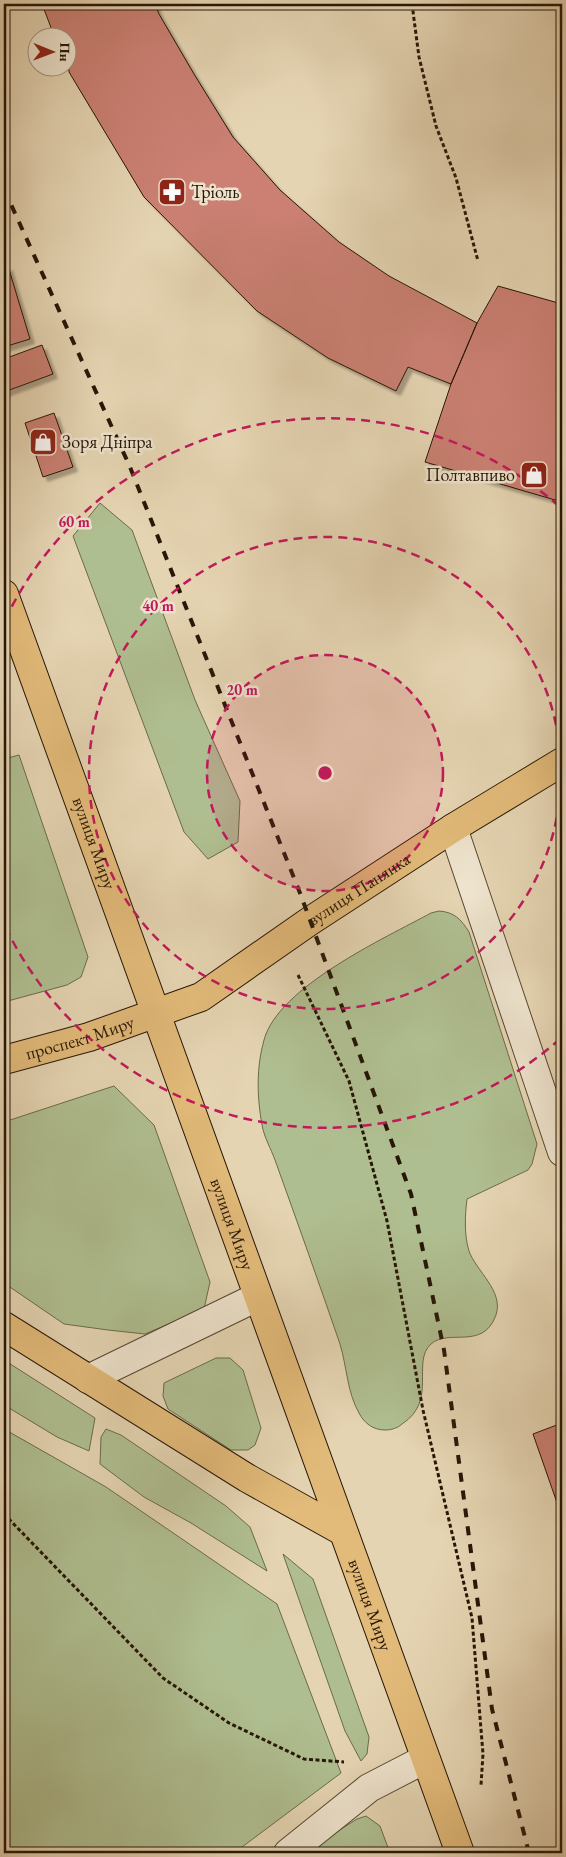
<svg xmlns="http://www.w3.org/2000/svg" width="566" height="1857" font-family="'EB Garamond',serif">
<style>
.green{fill:#afbe90;stroke:#6a6a4b}
.building{fill:#cb8073;stroke:#261606;filter:url(#shadow)}
.lines{fill:none;stroke-linecap:round;stroke-linejoin:round}
.minor-casing{stroke:#564631;stroke-width:30}
.major-casing{stroke:#261606;stroke-width:30}
.path{stroke:#261606;stroke-width:3;stroke-dasharray:4 2.5;stroke-linecap:butt}
.minor{stroke:#eee3cd;stroke-width:28}
.major{stroke:#e2ba79;stroke-width:28}
.rail{stroke:#261606;stroke-width:4;stroke-dasharray:9 9;stroke-linecap:butt}
.ring{fill:none;stroke:#c2185b;stroke-width:2.5;stroke-dasharray:9 6}
.labels{text-anchor:middle;stroke-width:5;stroke-linejoin:round;paint-order:stroke}
.poi-label{font-size:18px;fill:#261606;stroke:#eee3cd;text-anchor:start}
.street-label{font-size:18px;fill:#261606;stroke:#eee3cd}
.centre{fill:#c2185b;stroke:#eee3cd;stroke-width:2.5}
.ring-label{font-size:15px;text-anchor:middle;font-weight:bold;fill:#c2185b;stroke:#eee3cd;stroke-width:5;stroke-linejoin:round;paint-order:stroke}
</style>
<defs>
<filter id="shadow"><feDropShadow dx="4.5" dy="4.5" stdDeviation="1" flood-color="#0004"/></filter>
</defs>
<rect width="100%" height="100%" fill="#e5d4b2"/>
<filter id="stains"><feTurbulence type="fractalNoise" baseFrequency=".004" numOctaves="4"/><feColorMatrix values="0 0 0 0 .2 0 0 0 0 .09 0 0 0 0 .02 0 0 0 .5 -.17"/></filter>
<radialGradient id="worn" r=".72"><stop offset=".6" stop-color="#630" stop-opacity="0"/><stop offset="1" stop-color="#630" stop-opacity=".3"/></radialGradient>
<path class="green" d="M 100,503 L 132,530 L 195,700 L 240,801 L 238,842 L 208,859 L 184,832 L 73,536 Z
M 19,755 L 88,957 L 81,977 L 67,985 L 4,1002 L 4,759 Z
M 439,911 C 454,912 461,919 469,932 L 537,1144 L 532,1164 L 528,1170 L 467,1199 C 465,1215 464,1235 469,1251 C 476,1271 504,1291 496,1315 C 483,1351 449,1328 431,1344 C 411,1362 438,1401 402,1424 C 398,1428 391,1430 385,1430 C 373,1430 364,1423 359,1413 C 347,1392 347,1367 340,1344 C 319,1283 297,1221 275,1160 C 271,1149 264,1137 262,1125 C 257,1097 256,1068 264,1040 C 278,987 385,938 431,913 Z
M 114,1086 L 154,1125 L 210,1282 L 204,1309 L 145,1334 L 108,1330 L 64,1324 L 4,1283 L 4,1122 Z
M 216,1358 L 230,1358 L 243,1370 L 261,1428 L 255,1445 L 248,1450 L 231,1450 L 168,1409 L 163,1396 L 164,1383 Z
M 4,1360 L 95,1418 L 89,1451 L 57,1437 L 4,1405 Z
M 4,1429 L 106,1487 L 277,1604 L 341,1773 L 234,1853 L 4,1853 Z
M 106,1429 L 121,1435 L 226,1506 L 250,1527 L 267,1571 L 191,1523 L 144,1497 L 100,1464 L 101,1437 Z
M 283,1554 L 313,1579 L 369,1737 L 367,1754 L 361,1761 L 345,1731 Z
M 366,1816 L 380,1826 L 390,1853 L 303,1853 L 357,1819 Z"/>
<path class="building" d="M 42,4 L 155,4 L 159,14 L 194,74 L 233,137 L 280,190 L 339,242 L 389,276 L 477,323 L 451,384 L 408,367 L 396,391 L 328,358 L 257,311 L 144,197 L 69,72 L 68,38 L 55,38 Z
M 8,266 L 30,339 L 4,347 L 4,268 Z
M 498,286 L 562,304 L 562,502 L 425,462 L 451,384 L 477,323 Z
M 42,345 L 53,374 L 4,392 L 4,359 Z
M 54,413 L 73,467 L 43,477 L 25,423 Z
M 562,1411 L 562,1517 L 533,1434 L 562,1423 L 558,1412 Z"/>
<g class="lines">
<g class="minor-casing">
<path id="minor" d="M 453,828 L 562,1152
M 88,1379 L 257,1297
M 288,1853 L 369,1788 L 425,1759"/>
</g>
<g class="major-casing">
<g id="major">
<path id="s1" d="M 4,594 L 460,1853"/>
<path id="s2" d="M 4,1060 L 89,1037 L 201,997 L 310,921 L 453,828 L 562,762"/>
<path d="M 4,1326 L 247,1478 L 342,1531"/>
</g>
</g>
<path class="path" d="M 412,4 L 419,57 L 436,126 L 456,178 L 478,261
M 298,975 L 349,1081 L 387,1221 L 423,1410 L 472,1618 L 483,1754 L 481,1785
M 4,1514 L 163,1678 L 229,1723 L 304,1759 L 344,1762"/>
<use href="#minor" class="minor"/>
<use href="#major" class="major"/>
<path class="rail" d="M 4,189 L 130,467 L 300,893 L 411,1194 L 444,1350 L 492,1709 L 529,1853"/>
</g>
<circle cx="325" cy="773" r="118" fill="#c2185b" fill-opacity=".12"/>
<g class="ring">
<circle cx="325" cy="773" r="118"/>
<circle cx="325" cy="773" r="236"/>
<path d="M560 1039A355 355 0 0 1 5 926M5 620A355 355 0 0 1 560 507"/>
</g>
<defs>
<g id="pharmacy-square" transform="scale(1.4375)"><rect x="-9" y="-9" width="18" height="18" rx="4" fill="#8f2418" stroke="#eee3cd"/><path d="M-2-6h4v4h4v4h-4v4h-4v-4h-4v-4h4Z" fill="#fff"/></g>
<g id="shop-square" transform="scale(1.4375)"><rect x="-9" y="-9" width="18" height="18" rx="4" fill="#8f2418" stroke="#eee3cd"/><path d="M-5-2.5h2.3a2.7 3.5 0 0 1 5.4 0H5L5.5 6h-11ZM-1.5-2.5h3a1.5 2.3 0 0 0-3 0Z" fill="#fff"/></g>
</defs>
<g fill-rule="evenodd">
<use href="#pharmacy-square" x="172" y="192"/>
<use href="#shop-square" x="43" y="442"/>
<use href="#shop-square" x="534" y="475"/>
</g>
<g class="labels">
<g class="poi-label">
<text x="191" y="198">Тріоль</text>
<text x="62" y="448">Зоря Дніпра</text>
<text x="515" y="481" text-anchor="end">Полтавпиво</text>
</g>
<g class="street-label">
<text dy="6" stroke="none"><textPath href="#s1" startOffset="265">вулиця Миру</textPath></text>
<text dy="6" stroke="none"><textPath href="#s2" startOffset="398">вулиця Панянка</textPath></text>
<text dy="6" stroke="none"><textPath href="#s2" startOffset="79">проспект Миру</textPath></text>
<text dy="6" stroke="none"><textPath href="#s1" startOffset="670">вулиця Миру</textPath></text>
<text dy="6" stroke="none"><textPath href="#s1" startOffset="1075">вулиця Миру</textPath></text>
</g>
</g>
<circle cx="325" cy="773" r="8" class="centre"/>
<g class="ring-label">
<text x="74" y="527">60 m</text>
<text x="158" y="611">40 m</text>
<text x="242" y="695">20 m</text>
</g>
<rect width="566" height="1857" fill="none" stroke="#e5d4b2" stroke-width="20"/>
<rect x="5" y="5" width="556" height="1847" fill="none" stroke="#261606" stroke-width="2.5"/>
<rect x="10" y="10" width="546" height="1837" fill="none" stroke="#261606"/>
<g transform="translate(52 52) rotate(91)"><circle r="24" fill="#eee3cd" stroke="#9e917d"/>
<path d="M0-4L9 19L0 12L-9 19Z" fill="#8f2418"/>
<text y="-8" font-size="14" font-weight="bold" text-anchor="middle" fill="#261606">Пн</text>
</g>
<rect width="100%" height="100%" filter="url(#stains)"/>
<rect width="100%" height="100%" fill="url(#worn)"/>
</svg>
